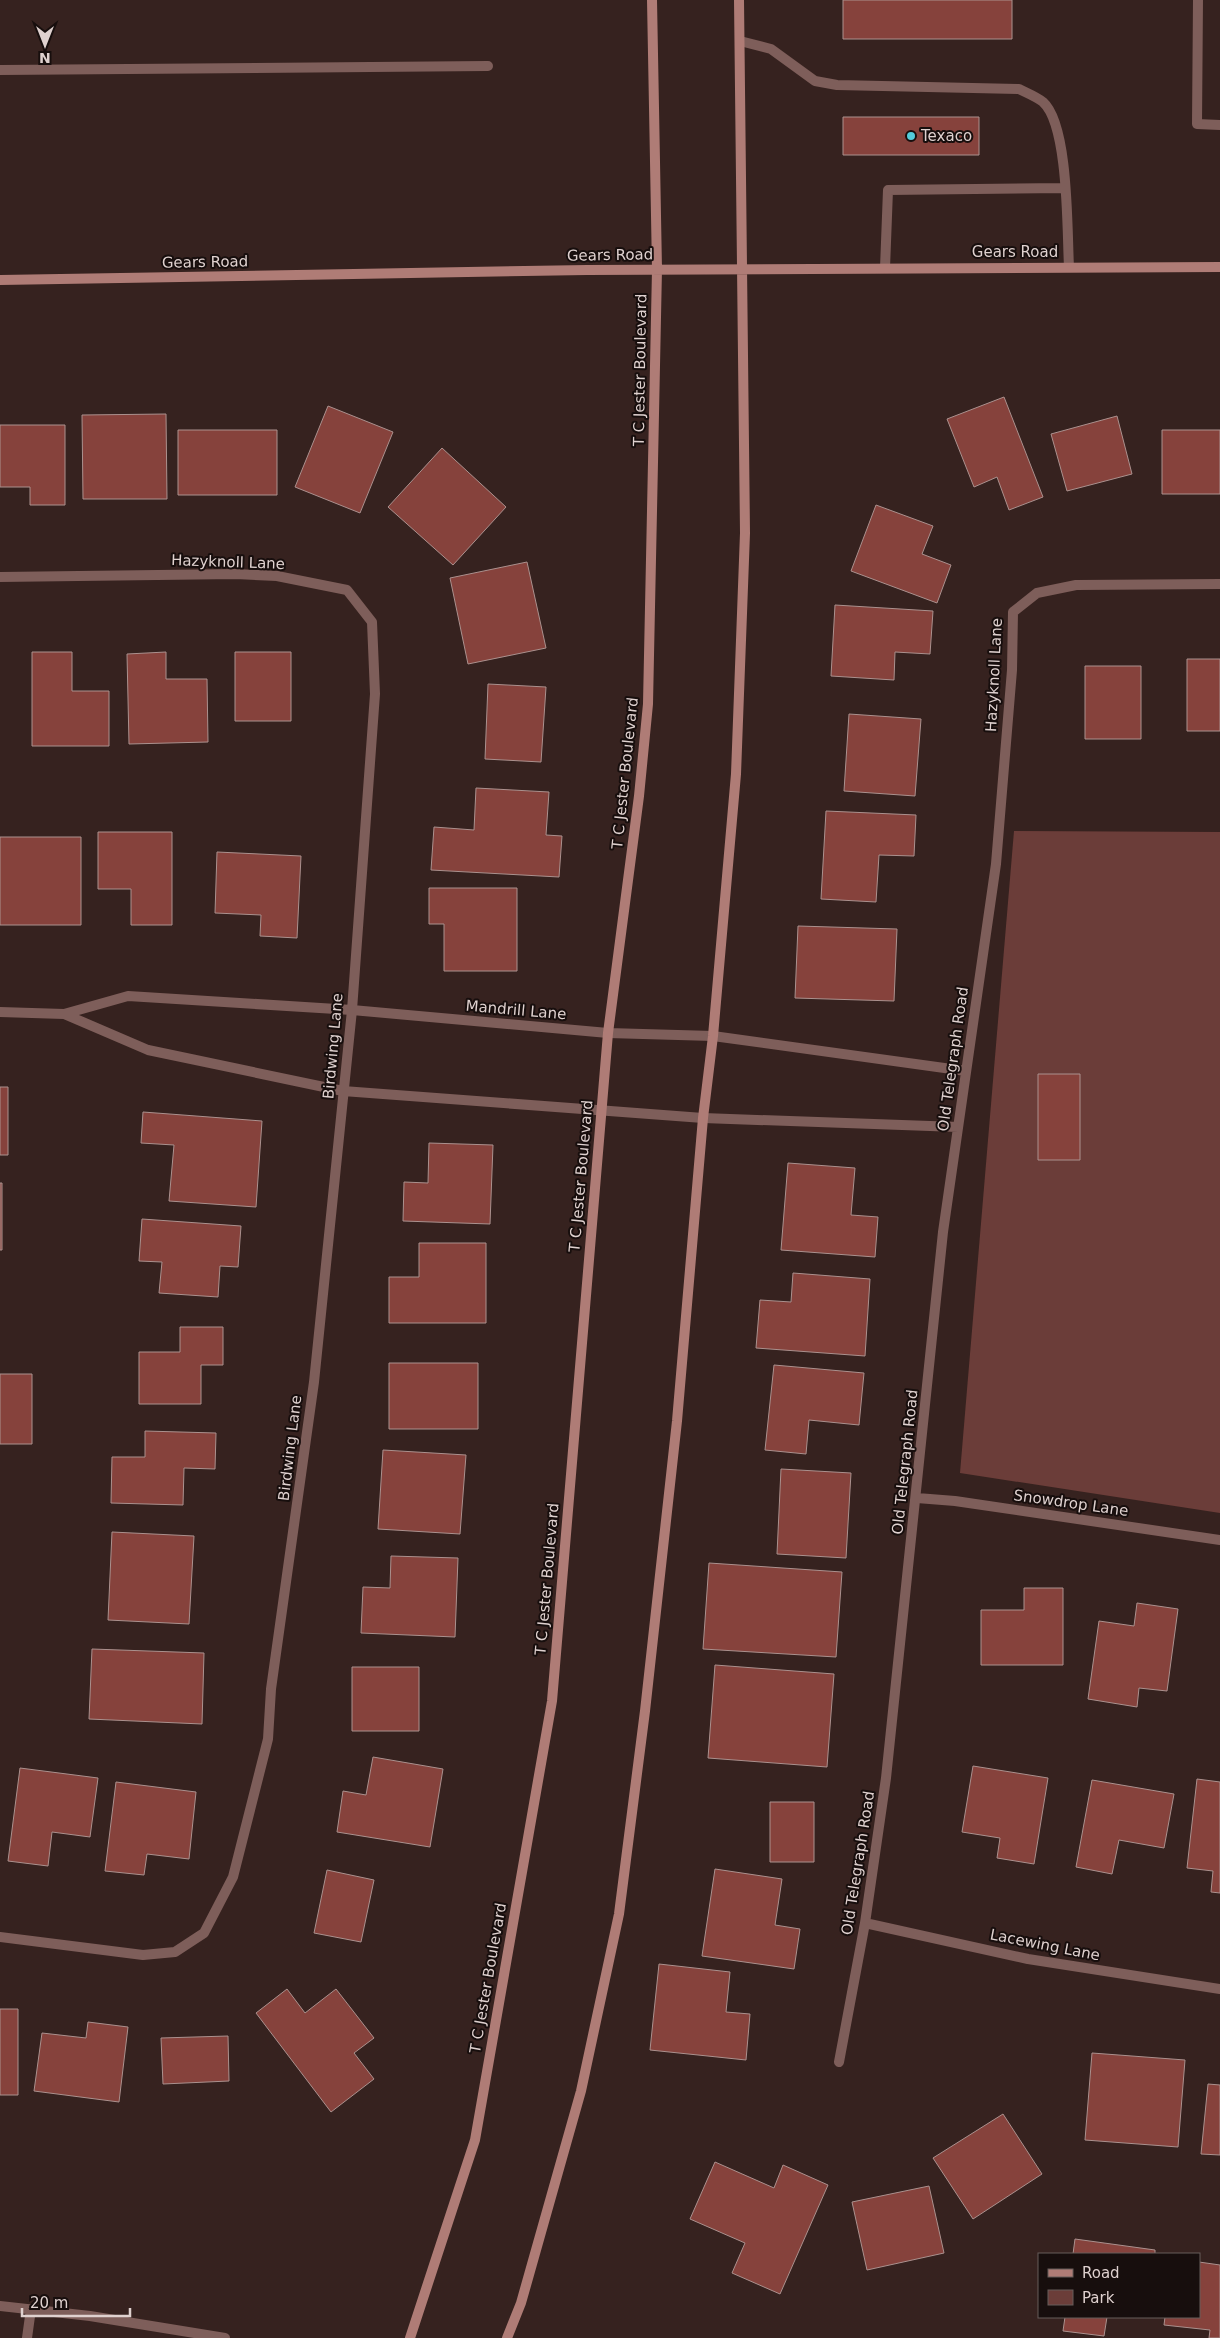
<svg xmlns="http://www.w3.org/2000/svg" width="1220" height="2338" font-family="'DejaVu Sans',sans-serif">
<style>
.green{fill:#6b3d39}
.building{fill:#86423c;stroke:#ab918e}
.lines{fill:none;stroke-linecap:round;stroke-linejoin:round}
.lane{stroke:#7e5e5a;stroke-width:10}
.street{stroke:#7e5e5a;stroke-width:10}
.secondary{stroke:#af7c76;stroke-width:10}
.poi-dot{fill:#53cbda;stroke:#170e0d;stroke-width:2}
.labels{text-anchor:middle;stroke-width:4;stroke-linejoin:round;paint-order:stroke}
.poi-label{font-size:15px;fill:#dfd1cf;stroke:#170e0d;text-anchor:start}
.street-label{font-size:15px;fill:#dfd1cf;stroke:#170e0d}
</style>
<rect width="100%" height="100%" fill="#36221f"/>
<path class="green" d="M 1014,831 L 1220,832 L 1220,1513 L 960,1473 Z"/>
<path class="building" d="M 843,0 L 1012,0 L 1012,39 L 843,39 Z
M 843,117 L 979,117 L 979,155 L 843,155 Z
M 1004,397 L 1043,497 L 1009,510 L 997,477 L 974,487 L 947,419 Z
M 328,406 L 393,432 L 360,513 L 295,487 Z
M 166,414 L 167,499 L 83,499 L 82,415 Z
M 1117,416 L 1132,474 L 1067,491 L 1051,434 Z
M 0,425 L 65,425 L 65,505 L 30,505 L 30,487 L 0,487 Z
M 178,430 L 277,430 L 277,495 L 178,495 Z
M 1162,430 L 1220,430 L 1220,494 L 1162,494 Z
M 442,448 L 506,507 L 453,565 L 388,507 Z
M 876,505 L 933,526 L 922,554 L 951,565 L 937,603 L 851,571 Z
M 527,562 L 546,648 L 468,664 L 450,578 Z
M 835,605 L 933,611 L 930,654 L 895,652 L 894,680 L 831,676 Z
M 32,652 L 72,652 L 72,691 L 109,691 L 109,746 L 32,746 Z
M 166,652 L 166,679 L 207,679 L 208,742 L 129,744 L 127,654 Z
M 235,652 L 291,652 L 291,721 L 235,721 Z
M 1187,659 L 1220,659 L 1220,731 L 1187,731 Z
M 1085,666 L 1141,666 L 1141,739 L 1085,739 Z
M 488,684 L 546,687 L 541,762 L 485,759 Z
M 849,714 L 921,719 L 915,796 L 844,791 Z
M 476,788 L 549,792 L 546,835 L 562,836 L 559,877 L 431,870 L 434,827 L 474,830 Z
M 826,811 L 916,815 L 914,856 L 879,855 L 876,902 L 821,899 Z
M 98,832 L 172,832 L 172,925 L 131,925 L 131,889 L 98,889 Z
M 0,837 L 81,837 L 81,925 L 0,925 Z
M 217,852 L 301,856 L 297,938 L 260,936 L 261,915 L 215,913 Z
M 429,888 L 517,888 L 517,971 L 444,971 L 444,924 L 429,924 Z
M 798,926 L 897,929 L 894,1001 L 795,998 Z
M 1038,1074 L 1080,1074 L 1080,1160 L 1038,1160 Z
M 0,1087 L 8,1087 L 8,1155 L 0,1155 Z
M 143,1112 L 262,1121 L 256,1207 L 169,1201 L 174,1145 L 141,1143 Z
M 429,1143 L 493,1145 L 490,1224 L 403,1221 L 404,1182 L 428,1183 Z
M 788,1163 L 855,1168 L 851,1215 L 878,1217 L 875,1257 L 781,1250 Z
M 0,1183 L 2,1183 L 2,1250 L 0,1250 Z
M 142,1219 L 241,1226 L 238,1267 L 220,1266 L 218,1297 L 159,1293 L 162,1262 L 139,1261 Z
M 419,1243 L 486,1243 L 486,1323 L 389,1323 L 389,1277 L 419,1277 Z
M 793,1273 L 870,1279 L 865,1356 L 756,1348 L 760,1300 L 791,1302 Z
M 180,1327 L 223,1327 L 223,1365 L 201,1365 L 201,1404 L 139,1404 L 139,1352 L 180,1352 Z
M 389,1363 L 478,1363 L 478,1429 L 389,1429 Z
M 774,1365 L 864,1373 L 859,1425 L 809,1420 L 806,1454 L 765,1450 Z
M 0,1374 L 32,1374 L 32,1444 L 0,1444 Z
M 145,1431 L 216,1433 L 215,1469 L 184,1468 L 183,1505 L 111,1503 L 112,1457 L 145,1457 Z
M 383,1450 L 466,1455 L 460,1534 L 378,1529 Z
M 781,1469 L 851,1473 L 846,1558 L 777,1554 Z
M 112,1532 L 194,1536 L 189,1624 L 108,1620 Z
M 391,1556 L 458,1558 L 455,1637 L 361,1633 L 363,1587 L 390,1588 Z
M 709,1563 L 842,1572 L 836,1657 L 703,1649 Z
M 1024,1588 L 1063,1588 L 1063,1665 L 981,1665 L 981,1610 L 1024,1610 Z
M 1137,1603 L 1178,1609 L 1167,1691 L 1139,1688 L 1137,1707 L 1088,1699 L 1099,1621 L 1134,1626 Z
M 92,1649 L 204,1653 L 202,1724 L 89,1719 Z
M 715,1665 L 834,1674 L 827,1767 L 708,1758 Z
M 352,1667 L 419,1667 L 419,1731 L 352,1731 Z
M 373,1757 L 443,1769 L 430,1847 L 337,1832 L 343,1791 L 366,1795 Z
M 973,1766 L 1048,1778 L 1034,1864 L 997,1858 L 1000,1838 L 962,1832 Z
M 20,1768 L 98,1778 L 90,1837 L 52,1832 L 48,1866 L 8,1861 Z
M 1197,1779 L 1220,1782 L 1220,1893 L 1211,1892 L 1213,1871 L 1187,1868 Z
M 1092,1780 L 1174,1794 L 1164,1848 L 1119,1840 L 1112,1874 L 1076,1867 Z
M 116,1782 L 196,1792 L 189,1859 L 147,1854 L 144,1875 L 105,1871 Z
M 770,1802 L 814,1802 L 814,1862 L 770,1862 Z
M 715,1869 L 782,1879 L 775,1925 L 800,1929 L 794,1969 L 702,1956 Z
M 327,1870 L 374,1880 L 361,1942 L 314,1933 Z
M 659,1964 L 730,1972 L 726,2012 L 750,2014 L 746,2060 L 650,2050 Z
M 287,1989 L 305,2013 L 336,1989 L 374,2038 L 354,2053 L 374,2079 L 331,2112 L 256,2013 Z
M 0,2009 L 18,2009 L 18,2095 L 0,2095 Z
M 88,2022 L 128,2027 L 119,2102 L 34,2091 L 42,2033 L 86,2038 Z
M 228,2036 L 229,2081 L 163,2084 L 161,2038 Z
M 1092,2053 L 1185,2060 L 1178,2147 L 1085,2140 Z
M 1208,2084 L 1220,2085 L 1220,2155 L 1201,2154 Z
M 1003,2114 L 1042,2174 L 973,2219 L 933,2158 Z
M 715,2162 L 774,2188 L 783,2165 L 828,2185 L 780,2294 L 732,2273 L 745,2243 L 690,2219 Z
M 929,2186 L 944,2253 L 867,2270 L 852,2202 Z
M 1075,2239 L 1155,2250 L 1155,2254 L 1073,2254 Z
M 1199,2262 L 1220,2265 L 1220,2338 L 1209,2338 L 1210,2330 L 1164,2325 L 1165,2317 L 1199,2317 Z
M 1065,2317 L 1107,2317 L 1104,2336 L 1063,2331 Z"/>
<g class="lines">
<path class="lane" d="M 1198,0 L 1197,124 L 1220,125
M 740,41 L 771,49 L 815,81 L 837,85 L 1019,89 C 1027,93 1037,97 1043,102 C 1069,125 1067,232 1069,267
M 0,70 L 488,66
M 885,268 L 888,190 L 1065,188"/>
<path class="street" d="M 0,577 L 236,574 L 277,576 L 347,590 L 372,622 L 375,694 L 352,1010 L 314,1382 L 271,1689 L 268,1739 L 233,1877 L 204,1933 L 175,1952 L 143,1955 L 0,1937
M 0,1012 L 64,1014 L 128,996 L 352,1010 L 608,1033 L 713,1036 L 966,1071
M 64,1014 L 148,1050 L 343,1091 L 703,1118 L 958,1127
M 917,1498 L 955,1501 L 1220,1540
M 865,1923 L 1028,1959 L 1220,1989
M 839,2062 L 865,1923 L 886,1778 L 943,1232 L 996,864 L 1012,670 L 1013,612 L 1037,593 L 1076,585 L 1220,584
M 0,2306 L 90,2316 L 225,2338
M 27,2338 L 31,2309"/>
<path class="secondary" d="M 0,280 L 587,270 L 1220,267
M 410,2338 L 475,2140 L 552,1701 L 608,1033 L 639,796 L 648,704 L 657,269 L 652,0
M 507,2338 L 521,2303 L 581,2091 L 619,1914 L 645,1711 L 677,1421 L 703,1118 L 713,1036 L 736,774 L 745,533 L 739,0"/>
</g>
<circle class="poi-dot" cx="911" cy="136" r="5"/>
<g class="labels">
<g class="poi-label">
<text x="921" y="141">Texaco</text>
</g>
<g class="street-label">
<text x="1015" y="257">Gears Road</text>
<text transform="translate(610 255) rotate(-1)" y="5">Gears Road</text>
<text transform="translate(205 262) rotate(-1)" y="5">Gears Road</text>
<text transform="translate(640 370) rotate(-89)" y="5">T C Jester Boulevard</text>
<text transform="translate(228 562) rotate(2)" y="5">Hazyknoll Lane</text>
<text transform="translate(994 675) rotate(-87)" y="5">Hazyknoll Lane</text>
<text transform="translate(625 773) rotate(-84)" y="5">T C Jester Boulevard</text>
<text transform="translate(516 1010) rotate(5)" y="5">Mandrill Lane</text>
<text transform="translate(333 1046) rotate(-85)" y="5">Birdwing Lane</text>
<text transform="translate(953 1059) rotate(-82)" y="5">Old Telegraph Road</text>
<text transform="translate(581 1176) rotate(-85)" y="5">T C Jester Boulevard</text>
<text transform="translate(290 1448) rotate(-83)" y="5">Birdwing Lane</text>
<text transform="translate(905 1462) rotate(-84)" y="5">Old Telegraph Road</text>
<text transform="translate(1071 1503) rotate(8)" y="5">Snowdrop Lane</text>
<text transform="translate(547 1579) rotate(-85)" y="5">T C Jester Boulevard</text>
<text transform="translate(858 1863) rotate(-81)" y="5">Old Telegraph Road</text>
<text transform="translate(1045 1945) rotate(11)" y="5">Lacewing Lane</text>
<text transform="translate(488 1978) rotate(-80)" y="5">T C Jester Boulevard</text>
</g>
</g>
<rect x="1038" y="2253" width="162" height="65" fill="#170e0d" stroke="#675c5b"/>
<rect x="1048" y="2269" width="25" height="8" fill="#af7c76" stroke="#675c5b"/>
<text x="1082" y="2278" font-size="15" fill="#dfd1cf">Road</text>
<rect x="1048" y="2290" width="25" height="15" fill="#6b3d39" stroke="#675c5b"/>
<text x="1082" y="2303" font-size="15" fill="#dfd1cf">Park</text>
<g transform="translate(45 45) rotate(180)" stroke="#170e0d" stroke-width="4" paint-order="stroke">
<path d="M0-4L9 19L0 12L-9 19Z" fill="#dfd1cf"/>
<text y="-8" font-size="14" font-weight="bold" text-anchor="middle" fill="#dfd1cf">N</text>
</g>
<path d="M22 2308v8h108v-8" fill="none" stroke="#dfd1cf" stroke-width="2.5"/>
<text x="30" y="2308" font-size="15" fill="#dfd1cf" stroke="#170e0d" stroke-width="4" paint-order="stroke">20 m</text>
</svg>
